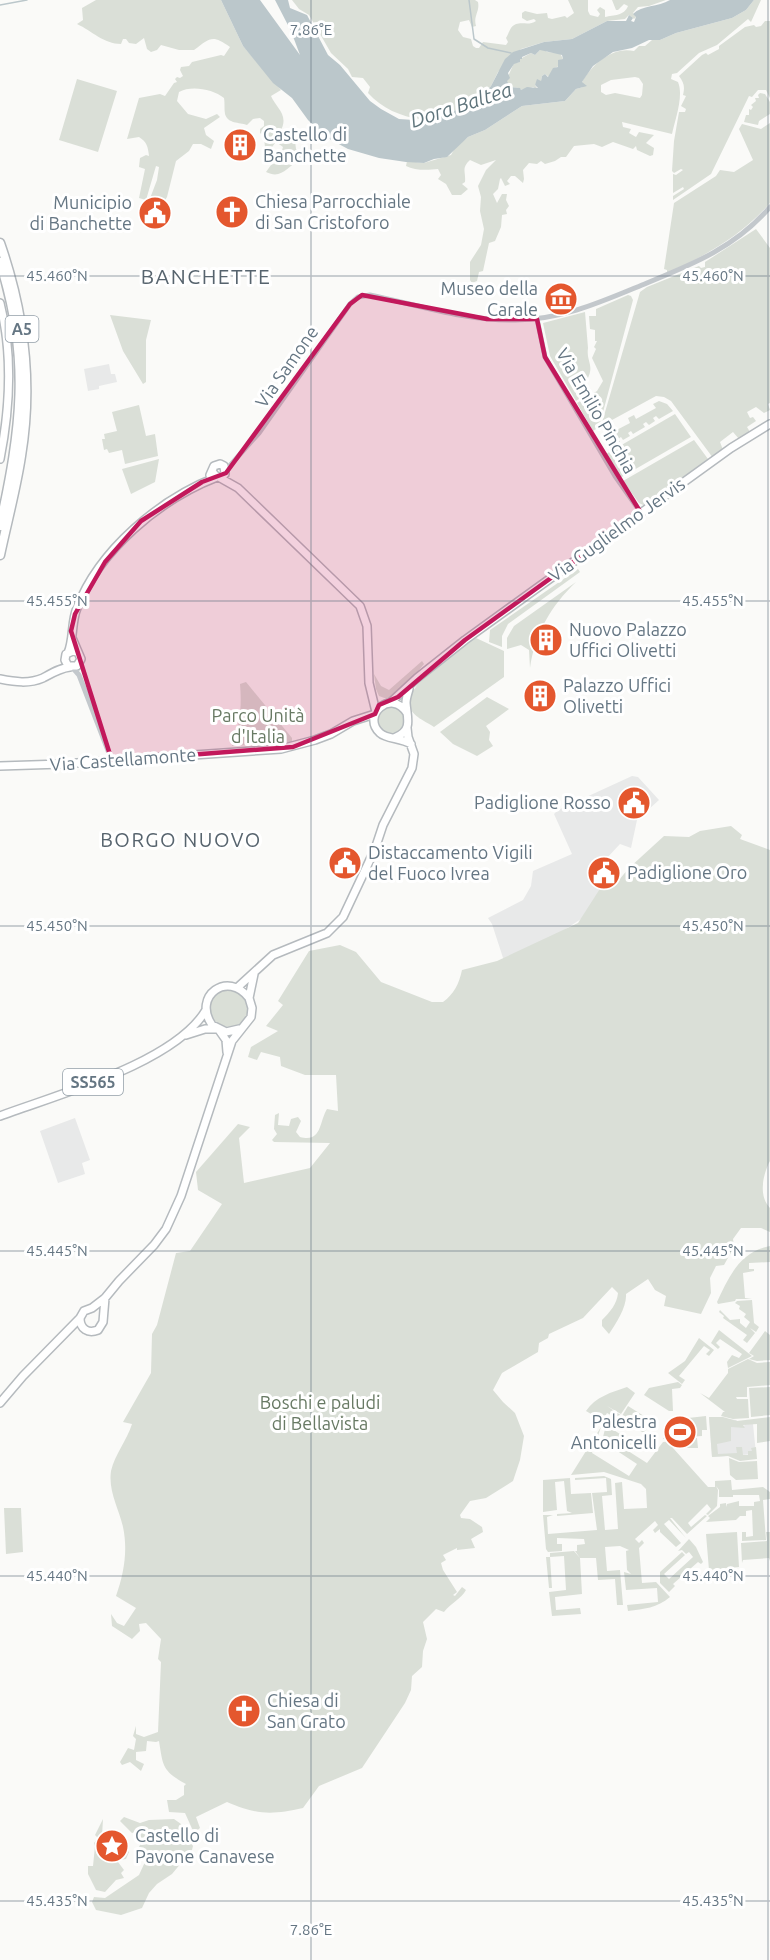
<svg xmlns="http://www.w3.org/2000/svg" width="770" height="1960" font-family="Ubuntu,sans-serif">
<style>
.built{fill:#e8e9e9}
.green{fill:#dadfd7;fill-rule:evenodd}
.water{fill:#bbc7cb;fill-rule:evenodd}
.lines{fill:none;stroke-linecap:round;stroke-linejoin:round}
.stream{stroke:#bbc7cb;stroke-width:1.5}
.major-casing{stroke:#b5babe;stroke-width:10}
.highway-casing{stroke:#b4b9bd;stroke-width:11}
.minor{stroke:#c3c8cc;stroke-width:5}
.major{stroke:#fff;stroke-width:7}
.highway{stroke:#fff;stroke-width:8}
.marked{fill:#c2185b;fill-opacity:0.2;stroke:#c2185b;stroke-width:4.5;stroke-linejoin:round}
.ticks{fill:none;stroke:#657683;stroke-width:1.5;stroke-opacity:0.45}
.labels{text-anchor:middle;stroke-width:6;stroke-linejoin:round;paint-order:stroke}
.shield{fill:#fff;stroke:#939fa8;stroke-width:1.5}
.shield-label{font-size:16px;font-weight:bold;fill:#657683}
.poi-label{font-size:18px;fill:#657683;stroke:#fff;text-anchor:start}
.street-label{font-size:18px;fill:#657683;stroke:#fff}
.park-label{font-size:18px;fill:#687a64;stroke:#fff}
.water-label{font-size:20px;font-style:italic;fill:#60757c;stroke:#fff}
.neighbourhood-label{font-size:20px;letter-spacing:1.5px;fill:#57646e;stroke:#fff}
.quarter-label{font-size:21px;letter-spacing:1.5px;fill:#57646e;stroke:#fff}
.ticks-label{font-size:15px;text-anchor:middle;fill:#657683;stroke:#fff;stroke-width:6;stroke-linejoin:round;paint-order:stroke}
</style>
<rect width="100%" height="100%" fill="#fafaf8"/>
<path class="built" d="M 109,364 L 111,374 L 115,374 L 117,382 L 99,386 L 99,389 L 88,391 L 84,369 Z
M 632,776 L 638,777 L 659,800 L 637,820 L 631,848 L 620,844 L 606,859 L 627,897 L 581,919 L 543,944 L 505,964 L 492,924 L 488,918 L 523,900 L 531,886 L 533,871 L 572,854 L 554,814 L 558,810 Z
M 75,1118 L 90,1160 L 82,1163 L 85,1174 L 58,1183 L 40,1131 Z
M 709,1417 L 736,1420 L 744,1426 L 745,1424 L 753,1424 L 756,1454 L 712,1457 Z"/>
<path class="green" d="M 96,0 L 221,0 L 243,46 L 281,90 L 271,96 C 276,108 290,115 280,132 L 284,137 L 295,141 L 296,149 L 302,155 L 299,161 C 287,166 282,180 266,172 L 271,165 L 279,160 L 283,147 L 276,142 L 272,147 L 265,148 L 264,136 L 260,133 L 260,129 L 264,126 L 264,121 L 260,118 L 253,119 L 247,125 C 239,122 228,124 225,114 C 224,109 225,104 224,98 C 213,89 191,85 179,92 L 177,101 L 188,114 L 206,119 L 217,114 L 220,117 L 204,128 L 206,135 L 214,141 L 211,149 L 201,144 L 193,144 L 189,151 L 176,161 L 167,197 L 161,207 L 149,201 L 157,180 L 159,167 L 156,166 L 146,200 L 139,198 L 145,169 L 139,167 L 140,158 L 146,155 L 149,156 C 148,147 147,142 139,137 L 127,139 L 139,98 L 160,94 L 165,96 L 174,83 L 177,82 L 175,79 L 177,77 L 180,78 L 183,76 L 180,70 L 181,67 L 189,66 L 192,62 L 221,55 L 224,56 L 230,47 C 212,34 210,38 194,50 L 179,50 L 161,45 L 157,50 L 151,52 L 147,49 L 144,38 L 136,44 L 129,43 L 126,39 L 123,39 L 121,44 C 104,44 92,31 77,24 L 83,20 L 82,8 Z
M 292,0 L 475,0 L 478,2 C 480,12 473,16 476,26 L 472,27 L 469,20 L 460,22 L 458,30 L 463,37 L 471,39 L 473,46 L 476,48 L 479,48 L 483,42 L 506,45 L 508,42 L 506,38 C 508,35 509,31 511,28 C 518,19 528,27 536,21 L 534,19 L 527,21 L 522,18 L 522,13 L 525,11 L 537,14 L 547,13 L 548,18 L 552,19 L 565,16 L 567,18 L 574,13 L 568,0 L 588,0 L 588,11 L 590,15 L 598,17 L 600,14 L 597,10 L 600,7 L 605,10 L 605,17 C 614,15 624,16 628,6 L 624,4 L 618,10 L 616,10 L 612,0 L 666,0 L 649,6 L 638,7 L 633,13 L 636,17 L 634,19 L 629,15 L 625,19 L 607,21 L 572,39 L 544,42 L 521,49 L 498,72 L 491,86 L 484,94 L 475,96 L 462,108 L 446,113 L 430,114 L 420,119 C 402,117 381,108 368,93 L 370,87 L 363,78 L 352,77 L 348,69 L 331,53 L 309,15 L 299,9 Z
M 754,0 L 761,0 L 751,22 L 748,19 L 717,45 L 699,53 L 677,73 L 672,74 L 671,79 L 678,82 C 684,96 675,120 672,134 L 622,122 L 623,127 L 631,129 L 629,133 L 636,137 L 639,132 L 654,135 L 646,143 L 654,148 L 653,155 L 650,156 L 637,150 L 636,146 L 633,149 L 613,142 L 602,147 L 594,144 L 574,146 L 566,157 L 561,157 L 555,161 L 545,164 L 541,161 L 537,164 L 529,163 L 523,170 L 524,179 L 523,183 L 515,176 L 511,176 L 507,181 L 510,184 L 505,186 L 501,178 L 500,179 L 498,189 L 493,194 L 497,203 L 502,194 L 507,194 L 506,200 L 509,206 L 506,210 L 507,214 L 502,215 L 501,227 L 495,241 L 489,243 L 483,271 L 479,272 L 477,281 L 472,283 L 470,280 L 470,262 L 481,245 L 484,229 L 480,211 L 481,197 L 478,186 L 486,170 L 496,160 L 481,165 L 470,160 C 461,168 466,172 465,182 L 462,184 L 468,189 L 461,195 L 452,195 L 446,184 L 438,179 L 441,175 L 438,169 C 429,170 415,171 406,166 L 407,161 L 424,163 L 451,155 L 455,148 L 468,137 L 485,130 L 522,106 L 565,101 L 576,89 L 583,87 L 582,82 C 592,64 613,46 634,51 L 639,46 L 645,46 L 652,40 L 660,40 L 676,33 L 732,18 L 746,10 ZM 635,77 L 639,78 L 643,84 L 642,95 L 640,98 L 615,93 L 606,95 L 601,92 L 601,85 L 611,80 Z
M 765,21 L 770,21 L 770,98 L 766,90 L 758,90 L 752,97 L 749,96 L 711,174 L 673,200 L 673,196 L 684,189 L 683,187 L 673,193 L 673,174 L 676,175 L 683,170 L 681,169 L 674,173 L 672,171 L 674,141 L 679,112 L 685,112 L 686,109 L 681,106 L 686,96 L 683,95 C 685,86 684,83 679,76 L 702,55 L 706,53 L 708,55 L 719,49 L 719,46 L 745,27 L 754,25 L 756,27 L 761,26 Z
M 544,49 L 547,52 L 560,53 L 563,59 L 558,61 L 559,66 L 553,69 L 549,77 L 545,74 L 542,76 L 541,81 L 537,82 L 535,85 L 538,90 L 533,87 L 521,90 L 519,88 L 510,87 L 506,81 L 514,63 L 520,62 L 520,59 L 531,53 L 535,55 L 540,50 Z
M 77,79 L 117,91 L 98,152 L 59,140 Z
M 760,93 L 765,94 L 770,102 L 770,114 L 759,121 L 758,125 L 744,122 L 746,115 L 749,115 L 749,109 L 751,110 L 753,107 L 751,105 L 756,101 L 755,98 L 759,98 L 758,95 Z
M 770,123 L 770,203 C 742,235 706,256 667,273 L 667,270 L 664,269 L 674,203 L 716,176 L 720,170 L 734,172 L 753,160 L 739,129 L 742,124 L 761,129 Z
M 756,229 L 770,248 L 770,403 L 768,404 L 770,410 L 764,413 L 756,407 L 747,412 L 750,418 L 753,417 L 756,421 L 747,427 L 750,432 L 739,439 L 733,432 L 720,442 L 723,450 L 713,458 L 671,401 L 664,397 L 656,396 L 601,426 L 640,292 L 647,287 L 699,266 L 701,268 L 705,267 L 705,262 Z
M 628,295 L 631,296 L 633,300 L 599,427 L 593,431 L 577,403 L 597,391 L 603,381 L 592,358 L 596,349 L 594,347 L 597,341 L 595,341 L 595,330 L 590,329 L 589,316 L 596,316 L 596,309 Z
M 585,312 L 588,348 C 586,362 595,365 587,380 L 584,379 L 583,382 L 586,384 L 584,387 L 588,390 L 586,394 L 576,401 L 550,356 L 543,323 Z
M 110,315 L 151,320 L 146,340 L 146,382 L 143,384 L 123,351 Z
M 659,401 L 667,404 L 673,411 L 659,419 L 656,416 L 653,418 L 655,421 L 649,425 L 646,422 L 643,424 L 645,427 L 633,434 L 631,431 L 628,433 L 630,436 L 623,440 L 621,437 L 618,439 L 620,442 L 615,444 L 609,434 L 630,423 L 628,418 L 634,415 L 636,419 L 656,408 L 653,404 Z
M 139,405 L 146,436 L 155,434 L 158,456 L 125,464 L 122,450 L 109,453 L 107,449 L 104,450 L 102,439 L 105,439 L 104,434 L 117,431 L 112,412 Z
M 675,414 L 691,437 L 620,478 L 606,454 Z
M 694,440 L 708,459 L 645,506 L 639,503 L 623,481 Z
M 159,459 L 155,482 L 131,494 L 122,469 Z
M 578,569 L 580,572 L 508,624 L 502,636 L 502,647 L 489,642 L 490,630 Z
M 576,582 C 551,606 535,633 530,668 L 529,650 L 521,645 L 507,649 L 507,638 L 514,626 Z
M 476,638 L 504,651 L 504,677 L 434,727 C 427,722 411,716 410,706 C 405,683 459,649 476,638 Z
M 422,661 L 424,664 L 398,695 L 390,700 L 379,696 L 376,689 L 374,674 L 381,686 L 389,690 Z
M 246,682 L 292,738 L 292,742 L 232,746 C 240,725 242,707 240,684 Z
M 487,697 L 509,709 L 486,726 L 490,732 L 489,740 L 493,746 L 477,756 L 453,744 L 440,732 Z
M378 721a14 14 0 1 1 28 0a14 14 0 1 1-28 0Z
M 731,826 L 742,835 L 740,839 L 770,850 L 770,1161 C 763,1174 758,1196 770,1208 L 770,1232 L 761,1228 L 741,1228 L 733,1239 L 734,1247 L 724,1265 L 716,1266 L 710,1278 L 711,1293 L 701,1314 L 664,1306 L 666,1296 L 655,1290 L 648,1279 L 626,1294 C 627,1307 616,1323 609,1334 L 602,1326 L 602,1320 C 610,1312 617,1304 618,1293 L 612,1287 L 583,1318 L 549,1334 L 548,1338 L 539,1343 L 538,1352 L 502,1373 L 493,1390 L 503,1402 L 515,1413 L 524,1436 L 520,1460 L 513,1481 L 486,1498 L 470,1501 L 460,1515 L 461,1518 L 470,1519 L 482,1527 L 483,1532 L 471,1539 L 475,1548 L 457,1550 L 457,1548 L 443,1555 L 446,1560 L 441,1563 L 443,1570 L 457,1592 L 453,1595 L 455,1596 L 462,1587 L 466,1590 C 461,1599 451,1603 444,1612 L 436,1609 L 423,1622 L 427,1639 L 423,1651 L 422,1667 L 412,1676 L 411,1690 L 405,1703 L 362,1768 L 319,1786 L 303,1808 C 272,1815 257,1815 227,1802 L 196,1817 L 200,1828 L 194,1833 L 185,1813 L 169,1812 L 167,1800 L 176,1800 L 184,1795 L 184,1786 L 186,1784 C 162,1771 163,1766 159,1741 L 156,1742 L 147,1741 L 146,1751 L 136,1752 L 136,1760 L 144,1764 L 141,1771 L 130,1762 L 122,1765 L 120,1762 L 128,1748 L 134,1750 L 136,1739 L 133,1736 L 136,1726 L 136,1734 L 144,1737 L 158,1732 L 161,1662 L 158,1659 L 161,1639 L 146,1623 L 139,1624 L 140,1631 L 132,1639 L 112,1626 L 111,1614 L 117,1623 L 124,1626 L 136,1608 L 116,1596 C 124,1574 128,1550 123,1527 C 119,1509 108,1491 111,1471 C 115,1454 127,1440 132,1424 L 123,1422 L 151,1373 L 152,1334 L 157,1325 L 176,1253 L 190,1251 L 222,1204 L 198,1190 L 196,1172 L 238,1124 L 250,1127 L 239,1138 L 244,1183 L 310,1168 L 330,1143 L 274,1142 L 272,1140 L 277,1134 L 274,1129 L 275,1115 L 279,1113 L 278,1125 L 289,1126 L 291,1119 L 298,1117 L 301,1121 L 296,1132 L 300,1137 C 322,1143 319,1122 327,1109 L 338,1111 L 336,1075 L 305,1075 L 281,1066 L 280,1057 L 261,1052 L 257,1060 L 248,1057 L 251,1047 L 278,1031 L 266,1026 L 283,1005 L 278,1001 L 309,951 L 340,945 L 356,952 L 381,982 L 432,1002 L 443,1002 C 454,994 459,984 462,970 L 497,961 L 578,923 L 603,884 L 613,887 L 629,868 L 664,836 L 689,837 L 700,831 Z
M210 1008a19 19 0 1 1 38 0a19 19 0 1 1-38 0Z
M 770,1246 L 770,1262 L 749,1263 L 749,1269 L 754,1269 L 754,1271 L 743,1273 L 745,1298 L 752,1299 L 736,1299 L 735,1301 L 718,1304 L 717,1302 C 729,1277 739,1252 770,1246 Z
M 752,1300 L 754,1323 L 759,1327 L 756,1332 L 750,1328 L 755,1333 L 747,1343 L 743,1340 L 747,1335 L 723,1318 L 724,1316 L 719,1312 L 720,1310 L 730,1320 L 740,1319 L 740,1323 L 746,1328 L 750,1322 L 744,1317 L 746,1314 L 739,1309 L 740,1306 L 735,1303 L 737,1301 Z
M 719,1330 L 752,1356 L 728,1368 L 727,1362 L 732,1355 L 739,1358 L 742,1354 L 720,1339 L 716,1343 L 720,1347 L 718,1349 L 711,1343 Z
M 765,1331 L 770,1335 L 770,1360 L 757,1361 L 749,1359 L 754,1356 L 749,1353 Z
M 699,1338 L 714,1350 L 709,1356 L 706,1354 L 710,1350 L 704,1346 L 679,1376 L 685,1380 L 682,1384 L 668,1373 L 685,1361 Z
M 748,1359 L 757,1363 L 770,1362 L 770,1385 L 747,1387 L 747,1397 L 736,1397 L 737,1399 L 748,1399 L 749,1418 L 733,1419 L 721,1416 L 723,1412 L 725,1412 L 700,1393 L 709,1398 L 728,1373 L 728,1369 Z
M 678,1382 L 682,1385 L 680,1388 L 672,1389 L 673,1411 L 669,1411 L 644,1395 L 649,1388 Z
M 627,1387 L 635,1393 L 621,1414 L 607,1406 L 622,1416 L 628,1406 L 652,1421 L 644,1433 L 607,1413 L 604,1418 L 608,1421 L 606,1423 L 586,1411 C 595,1397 612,1392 627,1387 Z
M 770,1387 L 770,1415 L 751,1417 L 749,1388 Z
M 679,1416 L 679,1419 L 706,1416 L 707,1430 L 702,1430 L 702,1436 L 688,1437 L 687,1431 L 686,1435 L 679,1437 L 679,1440 L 697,1438 L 698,1448 L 673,1448 L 708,1487 L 715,1487 L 715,1481 L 731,1480 L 732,1490 L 763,1487 L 770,1492 L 770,1499 L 763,1500 L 766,1540 L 742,1541 L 742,1532 L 746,1532 L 746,1537 L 753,1536 L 752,1510 L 746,1511 L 746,1516 L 740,1516 L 736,1520 L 706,1522 L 710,1518 L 708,1516 L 720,1507 L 720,1504 L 726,1503 L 726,1507 L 727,1504 L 739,1501 L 739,1506 L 754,1506 L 754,1502 L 760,1501 L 759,1495 L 733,1495 L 733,1497 L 719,1497 L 719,1490 L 716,1486 L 718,1490 L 717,1506 L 708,1515 L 706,1514 L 711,1509 L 707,1504 L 688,1523 L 691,1527 L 705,1515 L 707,1516 L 687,1534 L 672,1518 L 670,1518 L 686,1538 L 669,1520 L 664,1524 L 681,1543 L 676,1547 L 660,1532 L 660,1529 L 655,1533 L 653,1530 L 658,1525 L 655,1521 L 635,1539 L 639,1543 L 642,1540 L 644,1543 L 639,1548 L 642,1583 L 656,1582 L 670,1597 C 657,1608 644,1609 628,1611 L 627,1605 L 658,1602 L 657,1588 L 626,1590 L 624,1572 L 631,1574 L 627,1570 L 626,1551 L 629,1550 L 620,1546 L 605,1547 L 607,1571 L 620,1570 L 623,1605 L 617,1605 L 615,1579 L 598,1580 L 596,1558 L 580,1558 L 582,1594 L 555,1597 L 556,1610 L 580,1608 L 581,1614 L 552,1616 L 549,1592 L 566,1590 L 564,1556 L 550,1557 L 552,1588 L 549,1588 L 546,1557 L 550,1557 L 550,1553 L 574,1551 L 580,1558 L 575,1551 L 577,1551 L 577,1545 L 585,1544 L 584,1539 L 557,1538 L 557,1544 L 562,1544 L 562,1551 L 548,1552 L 546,1549 L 543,1515 L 553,1515 L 547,1517 L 548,1534 L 597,1530 L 592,1493 L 607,1492 L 606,1478 L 575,1480 L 575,1478 L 604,1476 L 611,1479 L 612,1495 L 602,1496 L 605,1530 L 618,1529 L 615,1483 L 622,1482 L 624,1509 L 647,1508 L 646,1489 L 641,1484 L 604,1472 L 571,1475 L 601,1427 L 592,1453 L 629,1476 L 637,1464 L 602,1441 L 606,1425 L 637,1445 L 632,1452 L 625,1449 L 647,1463 L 663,1442 L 673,1441 L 673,1439 L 663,1439 L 671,1429 L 672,1417 Z
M 709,1417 L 723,1417 L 737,1421 L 770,1417 L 770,1441 L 757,1443 L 757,1424 L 743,1425 L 745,1428 L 731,1427 L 731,1441 L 717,1444 L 718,1454 L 737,1453 L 736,1447 L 742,1447 L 743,1455 L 748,1455 L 748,1451 L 752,1451 L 751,1448 L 756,1447 L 757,1459 L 740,1461 L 728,1456 L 712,1457 Z
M 729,1458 L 739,1462 L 757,1461 L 758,1479 L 736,1480 L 730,1475 Z
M 570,1478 L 571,1494 L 591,1493 L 593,1513 L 557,1516 L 557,1514 L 572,1513 L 567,1511 L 564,1481 L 555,1482 L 557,1510 L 543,1512 L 543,1480 Z
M 4,1508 L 21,1508 L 23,1552 L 6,1554 Z
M 737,1532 L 739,1567 L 709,1570 L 706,1534 Z
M 766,1532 L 770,1532 L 770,1561 L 769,1558 L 743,1560 L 742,1563 L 741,1543 L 767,1541 Z
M 689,1539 L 696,1547 L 703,1562 L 701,1564 L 698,1562 L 673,1584 L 675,1586 L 669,1592 L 660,1583 L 660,1572 L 682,1552 L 685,1555 L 664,1574 L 669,1579 L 693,1557 L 689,1552 L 686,1554 L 682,1550 L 678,1551 Z
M 124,1817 L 140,1823 L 149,1820 L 174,1819 L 181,1824 L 193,1846 L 192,1850 L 172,1874 L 157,1884 L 149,1893 L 142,1908 L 121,1915 L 96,1910 L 92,1902 L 94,1897 L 105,1898 L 139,1875 L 145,1862 L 146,1851 L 138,1849 L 142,1841 L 139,1831 L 132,1833 L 120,1821 Z
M 103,1819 L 101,1853 L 105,1852 L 107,1849 L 110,1850 L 112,1856 L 121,1854 L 123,1850 L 127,1850 L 129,1852 L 126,1859 L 120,1860 L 118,1862 L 124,1870 L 121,1873 L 124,1878 L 116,1880 L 105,1892 L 96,1890 L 88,1874 L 88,1866 L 93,1866 L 95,1846 L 94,1843 L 98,1838 L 95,1835 Z"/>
<path class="water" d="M 221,0 L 260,0 L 300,55 L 291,31 L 275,0 L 288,0 L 290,8 L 307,15 L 328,55 L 340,65 L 370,101 L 381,109 L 399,119 L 414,120 L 418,123 L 462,108 L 475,96 L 484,94 L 491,86 L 505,59 L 513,52 L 544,42 L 572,39 L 607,21 L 626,21 L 629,15 L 633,18 L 631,21 L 634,22 L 636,17 L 633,14 C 642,5 658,7 670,0 L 754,0 L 746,10 L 732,18 L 676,33 L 660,40 L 649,40 L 632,48 L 613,52 L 593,66 L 582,82 L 587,86 L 576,89 L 565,101 L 522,106 L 485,130 L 468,137 L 447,157 L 434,159 L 424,163 L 406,162 L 379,158 L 348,149 L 324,136 L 308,120 L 292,98 L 273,83 L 243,46 ZM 540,50 L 562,55 L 563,59 L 558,60 L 558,67 L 553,68 L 548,77 L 545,74 L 542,76 L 541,81 L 537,79 L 535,85 L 538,88 L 527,87 L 521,90 L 520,88 L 510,87 L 507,81 L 510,78 L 508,73 L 514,64 L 520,62 L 520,59 L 522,59 L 522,57 L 531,53 L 535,55 Z"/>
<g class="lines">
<path class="stream" d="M 469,0 L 474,39 L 488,48 L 511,53
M 0,5 L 27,0"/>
<g class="major-casing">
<path id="major" d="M 0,303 C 13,354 10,408 0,459
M 212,471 L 215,475 L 238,488 L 360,606 L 367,626 L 369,683 L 376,712
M 210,475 L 214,466 L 220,464 L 224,466 L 225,474 L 220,477
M 72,638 L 81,659 L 77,666 L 68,666 L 65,660 L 66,654 L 73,651 L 77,652
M 68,653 C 74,639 71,622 77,608 C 99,550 160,499 217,477
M 0,679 C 15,682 29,684 43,678 C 52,673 60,668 70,667
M 390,703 L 417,678 L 465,640 L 731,448 L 770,424
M 407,713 C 391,688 361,716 380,733 C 386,739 401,738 411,744
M 396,737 C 413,730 407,718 406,703 C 406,698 408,693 409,689
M 0,766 L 62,764 L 281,749 L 315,740 L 331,734 L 353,721 L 375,714
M 238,987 L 273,955 L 327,933 L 343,917 L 375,849 L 383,825 L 412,768 L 414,754 L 408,737 L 407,728
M 239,1029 L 226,1032 L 212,1025 C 192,996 228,970 249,998
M 219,1030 L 226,1040 L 227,1052
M 186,1035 L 205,1029 L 218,1029
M 0,1116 C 56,1095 175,1063 206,1010
M 80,1318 C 80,1329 88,1334 98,1330 L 103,1322 L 105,1298
M 0,1403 L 23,1376 L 80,1318 L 84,1311 L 92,1308 L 105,1298 L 119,1281 L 154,1245 L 166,1229 L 181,1196 L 232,1041 L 251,1017 L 252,1008 L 249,998 L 254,974"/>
</g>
<g class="highway-casing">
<path id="highway" d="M 0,243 C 24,312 33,384 21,456 C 16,489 7,522 0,555
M 0,262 C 31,358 21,430 0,526"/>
</g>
<path class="minor" d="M 537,319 L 545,357 L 615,476 L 641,513
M 226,470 L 259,433 L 350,304 L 358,297 L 370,295 C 418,305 466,321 515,320 C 561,320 601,302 642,285 C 691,265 735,248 770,207
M 72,667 L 79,675 L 112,761"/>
<use href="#major" class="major"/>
<use href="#highway" class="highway"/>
</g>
<path class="marked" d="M 362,295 L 487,319 L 537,319 L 545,357 L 641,513 L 465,640 L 398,697 L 379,705 L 375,714 L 293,747 L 112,761 L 71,631 L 75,614 L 105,562 L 141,521 L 202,482 L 226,473 L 350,304 Z"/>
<path class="ticks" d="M 311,0 L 311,1960M 768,0 L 768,1960M 0,276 L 770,276M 0,601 L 770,601M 0,926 L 770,926M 0,1251 L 770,1251M 0,1576 L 770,1576M 0,1901 L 770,1901"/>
<defs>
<g id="building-disc" transform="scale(1.725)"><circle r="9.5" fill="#e4572e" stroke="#fff"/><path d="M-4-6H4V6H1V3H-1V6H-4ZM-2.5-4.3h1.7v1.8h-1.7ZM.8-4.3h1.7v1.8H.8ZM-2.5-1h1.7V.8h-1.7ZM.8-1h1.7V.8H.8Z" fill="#fff"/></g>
<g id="church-disc" transform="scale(1.725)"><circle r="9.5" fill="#e4572e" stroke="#fff"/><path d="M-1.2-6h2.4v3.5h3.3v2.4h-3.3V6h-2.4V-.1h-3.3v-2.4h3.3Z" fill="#fff"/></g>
<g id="civic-disc" transform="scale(1.725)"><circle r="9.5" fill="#e4572e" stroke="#fff"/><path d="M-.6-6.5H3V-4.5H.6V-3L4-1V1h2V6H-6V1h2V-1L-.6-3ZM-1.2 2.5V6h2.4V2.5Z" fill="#fff"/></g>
<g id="museum-disc" transform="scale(1.725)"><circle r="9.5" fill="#e4572e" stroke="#fff"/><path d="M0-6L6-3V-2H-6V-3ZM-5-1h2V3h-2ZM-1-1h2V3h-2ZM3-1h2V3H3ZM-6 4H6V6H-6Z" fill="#fff"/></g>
<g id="stadium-disc" transform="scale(1.725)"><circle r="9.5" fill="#e4572e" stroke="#fff"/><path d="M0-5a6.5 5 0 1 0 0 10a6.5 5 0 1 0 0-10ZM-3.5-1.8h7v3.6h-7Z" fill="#fff"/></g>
<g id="sight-disc" transform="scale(1.725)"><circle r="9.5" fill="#e4572e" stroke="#fff"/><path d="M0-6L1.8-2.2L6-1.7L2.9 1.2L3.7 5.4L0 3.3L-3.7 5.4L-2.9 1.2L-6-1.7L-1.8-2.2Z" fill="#fff"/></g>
</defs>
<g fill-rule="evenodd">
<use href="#building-disc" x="240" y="145"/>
<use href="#church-disc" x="232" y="212"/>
<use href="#civic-disc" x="155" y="213"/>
<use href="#museum-disc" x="561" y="299"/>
<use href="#building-disc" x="546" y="640"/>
<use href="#building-disc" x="540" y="696"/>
<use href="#civic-disc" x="634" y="803"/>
<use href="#civic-disc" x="345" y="863"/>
<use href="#civic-disc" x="604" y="873"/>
<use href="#stadium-disc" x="680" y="1432"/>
<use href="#church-disc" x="244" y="1711"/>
<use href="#sight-disc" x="112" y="1846"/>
</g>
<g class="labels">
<g class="shield">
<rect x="5.5" y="316" width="33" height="26" rx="4.5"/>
<rect x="63" y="1069" width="60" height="26" rx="4.5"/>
</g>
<g class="shield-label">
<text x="22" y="335">A5</text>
<text x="93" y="1088">SS565</text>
</g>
<g class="poi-label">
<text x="263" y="141">Castello di<tspan x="263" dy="21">Banchette</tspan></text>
<text x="255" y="208">Chiesa Parrocchiale<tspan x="255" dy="21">di San Cristoforo</tspan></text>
<text x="132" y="209" text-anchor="end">Municipio<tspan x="132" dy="21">di Banchette</tspan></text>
<text x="538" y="295" text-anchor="end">Museo della<tspan x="538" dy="21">Carale</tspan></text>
<text x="569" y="636">Nuovo Palazzo<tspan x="569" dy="21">Uffici Olivetti</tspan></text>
<text x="563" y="692">Palazzo Uffici<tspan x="563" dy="21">Olivetti</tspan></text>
<text x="611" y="809" text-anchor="end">Padiglione Rosso</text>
<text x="368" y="859">Distaccamento Vigili<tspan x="368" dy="21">del Fuoco Ivrea</tspan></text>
<text x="627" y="879">Padiglione Oro</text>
<text x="657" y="1428" text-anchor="end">Palestra<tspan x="657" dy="21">Antonicelli</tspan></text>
<text x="267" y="1707">Chiesa di<tspan x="267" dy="21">San Grato</tspan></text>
<text x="135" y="1842">Castello di<tspan x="135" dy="21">Pavone Canavese</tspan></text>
</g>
<g class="street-label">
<text transform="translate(287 367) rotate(-55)" y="6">Via Samone</text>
<text transform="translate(596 411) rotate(60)" y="6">Via Emilio Pinchia</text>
<text transform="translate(617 530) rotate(-36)" y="6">Via Guglielmo Jervis</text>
<text transform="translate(123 760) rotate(-4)" y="6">Via Castellamonte</text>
</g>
<g class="park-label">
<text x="258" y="722">Parco Unità<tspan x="258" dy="21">d'Italia</tspan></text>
<text x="320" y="1409">Boschi e paludi<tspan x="320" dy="21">di Bellavista</tspan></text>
</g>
<g class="water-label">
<text transform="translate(461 105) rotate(-18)" y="7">Dora Baltea</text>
</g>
<g class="neighbourhood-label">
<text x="181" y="847">BORGO NUOVO</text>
</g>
<g class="quarter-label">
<text x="206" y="284">BANCHETTE</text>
</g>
</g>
<g class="ticks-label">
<text x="311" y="35">7.86°E</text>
<text x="57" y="281">45.460°N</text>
<text x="713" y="281">45.460°N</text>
<text x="57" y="606">45.455°N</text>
<text x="713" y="606">45.455°N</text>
<text x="57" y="931">45.450°N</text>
<text x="713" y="931">45.450°N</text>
<text x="57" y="1256">45.445°N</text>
<text x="713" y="1256">45.445°N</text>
<text x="57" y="1581">45.440°N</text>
<text x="713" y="1581">45.440°N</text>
<text x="57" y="1906">45.435°N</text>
<text x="713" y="1906">45.435°N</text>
<text x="311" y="1935">7.86°E</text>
</g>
</svg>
